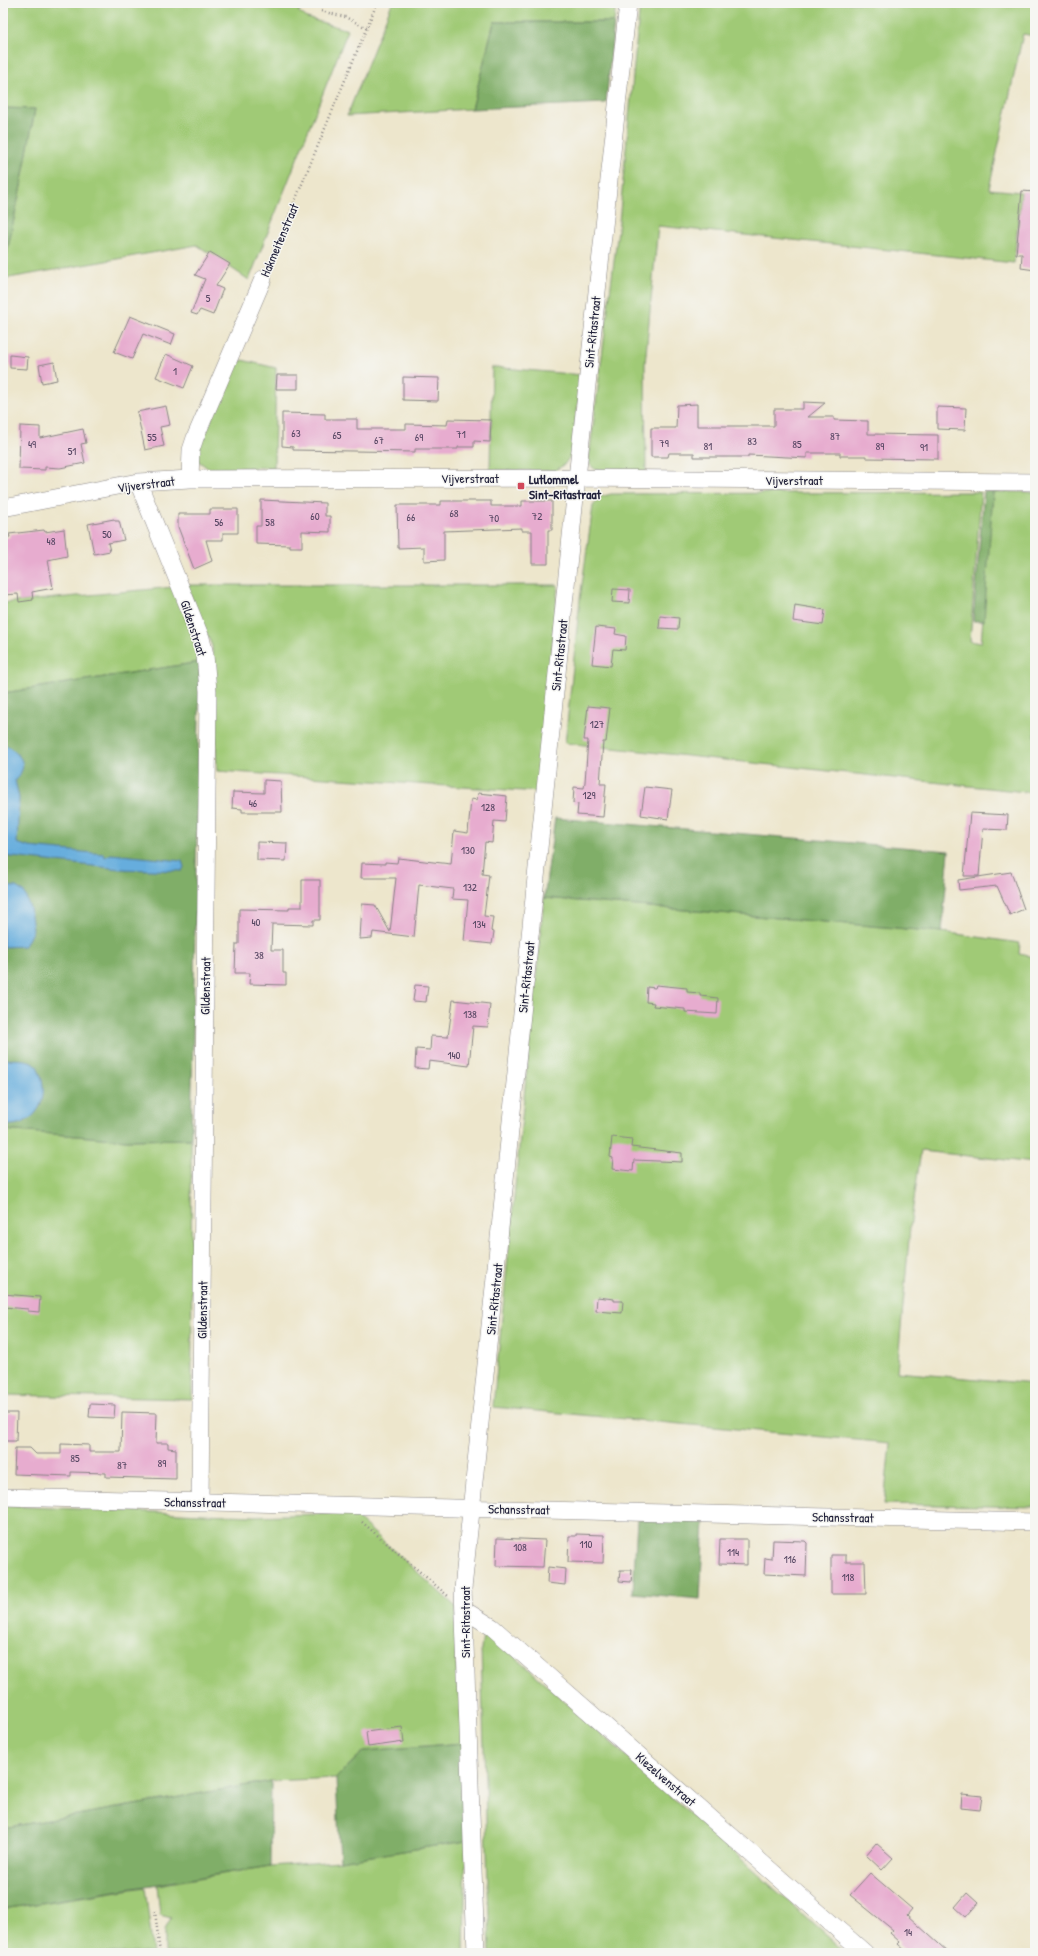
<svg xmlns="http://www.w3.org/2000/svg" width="1038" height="1956" font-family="'Patrick Hand',sans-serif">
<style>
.green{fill:#a0ca76;stroke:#617658}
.forest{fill:#80ae67;stroke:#516851}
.water{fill:#66addd;stroke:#44688c}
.building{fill:#e7accf}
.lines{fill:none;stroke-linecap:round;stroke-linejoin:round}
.minor-casing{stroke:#888484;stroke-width:18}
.path{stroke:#888484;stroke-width:2.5;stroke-dasharray:1 3;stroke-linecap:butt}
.minor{stroke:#fff;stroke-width:17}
.poi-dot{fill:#d1495b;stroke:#f6f6f2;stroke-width:1.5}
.labels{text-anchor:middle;stroke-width:3;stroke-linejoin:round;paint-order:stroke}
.number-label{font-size:11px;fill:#534460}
.street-label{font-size:13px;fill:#22223b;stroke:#f6f6f2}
.poi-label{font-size:13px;font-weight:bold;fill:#22223b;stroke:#f6f6f2;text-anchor:start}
</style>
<rect width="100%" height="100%" fill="#f6f6f2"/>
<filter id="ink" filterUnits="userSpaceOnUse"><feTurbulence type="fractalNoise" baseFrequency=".025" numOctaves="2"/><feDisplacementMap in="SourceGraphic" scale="8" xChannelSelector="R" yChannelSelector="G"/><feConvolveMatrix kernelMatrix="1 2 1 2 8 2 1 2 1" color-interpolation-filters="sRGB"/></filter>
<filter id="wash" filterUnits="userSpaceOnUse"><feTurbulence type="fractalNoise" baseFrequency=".012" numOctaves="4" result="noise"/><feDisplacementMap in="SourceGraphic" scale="16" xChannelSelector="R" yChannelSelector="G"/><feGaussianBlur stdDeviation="0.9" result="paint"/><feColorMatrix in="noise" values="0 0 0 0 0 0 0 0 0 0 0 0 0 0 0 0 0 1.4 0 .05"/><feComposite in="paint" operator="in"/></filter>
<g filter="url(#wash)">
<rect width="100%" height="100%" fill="#ede6cc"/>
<path class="green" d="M 3,3 L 311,3 L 298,11 L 307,18 L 348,30 L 249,280 L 197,245 L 3,279 L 3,271 L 21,186 L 35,109 L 3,108 Z
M 392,3 L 616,3 L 614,22 L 494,22 L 472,109 L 347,116 Z
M 640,3 L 1035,3 L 1035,36 L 1023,34 L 989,189 L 1021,192 L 1014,263 L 658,226 L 645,364 L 646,472 L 596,470 L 590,465 L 589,458 L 619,222 Z
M 242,360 L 276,368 L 274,467 L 209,469 L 197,460 L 201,435 L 231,373 Z
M 492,367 L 582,375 L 571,455 L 564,465 L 554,471 L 490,470 Z
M 981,492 L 970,641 L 981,643 L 993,492 L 1035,492 L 1035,793 L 565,743 L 580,599 L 593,506 L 600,497 L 611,494 Z
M 186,585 L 558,585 L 539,792 L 217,771 L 212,646 Z
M 174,587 L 188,625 L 200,662 L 3,693 L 3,603 Z
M 544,898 L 942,932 L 1020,943 L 1019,954 L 1035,957 L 1035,1163 L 921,1151 L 910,1228 L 897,1372 L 1035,1384 L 1035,1507 L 884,1504 L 890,1443 L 493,1407 Z
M 3,1130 L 127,1140 L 191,1139 L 192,1399 L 3,1395 Z
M 3,1506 L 254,1516 L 352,1513 L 456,1607 L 456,1661 L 464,1743 L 364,1751 L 336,1778 L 271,1781 L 3,1828 Z
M 483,1637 L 489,1637 L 501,1644 L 846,1953 L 490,1953 L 481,1648 Z
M 466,1841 L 464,1953 L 165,1953 L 165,1930 L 171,1918 L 160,1915 L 157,1885 L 270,1866 L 340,1861 Z
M 145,1887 L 153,1953 L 3,1953 L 3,1909 Z"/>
<path class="forest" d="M 494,22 L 614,22 L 606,103 L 472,109 Z
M 3,108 L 35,109 L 21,186 L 3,271 L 3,165 L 6,153 Z
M 984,491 L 993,492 L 984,621 L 973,621 Z
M 200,662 L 191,1139 L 127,1140 L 3,1130 L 3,693 Z
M 555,818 L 949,851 L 942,932 L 544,898 Z
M 637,1519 L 704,1521 L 700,1599 L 633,1593 Z
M 464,1743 L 466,1841 L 340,1861 L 336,1778 L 364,1751 Z
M 271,1781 L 270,1866 L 3,1909 L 3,1828 Z"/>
<path class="water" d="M 3,743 C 12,749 28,759 21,772 C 20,775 17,778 15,780 L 19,798 L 17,843 L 29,847 L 104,854 L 105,857 L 111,854 L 182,861 L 184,867 L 182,871 L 120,869 L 3,856 Z
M 3,886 L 16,887 L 24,892 L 30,908 L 33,930 L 25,946 L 3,947 Z
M 3,1059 C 12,1060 26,1058 34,1063 C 38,1065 38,1070 40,1074 C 51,1101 34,1128 3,1125 Z"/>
<g id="blocks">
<path class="building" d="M 1022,191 L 1035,192 L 1035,270 L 1021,268 L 1022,254 L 1016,254 Z
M 210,252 L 230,264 L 216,286 L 223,289 L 213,315 L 200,310 L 197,315 L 191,313 L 205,279 L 195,275 Z
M 130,316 L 175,334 L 171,345 L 143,334 L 132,359 L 114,352 Z
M 166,354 L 193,366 L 184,388 L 156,377 Z
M 10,355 L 28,357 L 27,369 L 10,368 Z
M 54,362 L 57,380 L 42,383 L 39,365 Z
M 277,375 L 298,375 L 298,389 L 276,389 Z
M 403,377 L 439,378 L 438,401 L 403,400 Z
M 803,402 L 825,403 L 808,417 L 834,417 L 834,420 L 868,421 L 868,434 L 938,435 L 938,459 L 866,458 L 866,456 L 840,456 L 840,453 L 807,453 L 807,458 L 748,455 L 748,457 L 694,457 L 694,453 L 669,453 L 668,457 L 651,457 L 651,428 L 676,428 L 677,405 L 697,404 L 697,426 L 774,426 L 774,409 L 803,409 Z
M 166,406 L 170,425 L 160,427 L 164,446 L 145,450 L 137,412 Z
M 937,407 L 966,408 L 965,430 L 937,429 Z
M 282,413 L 325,414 L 325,419 L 357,419 L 357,429 L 406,429 L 406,424 L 447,425 L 448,419 L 491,420 L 490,442 L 474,441 L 474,447 L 458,447 L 458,449 L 415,449 L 415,452 L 293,450 L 293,447 L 282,446 Z
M 20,426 L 40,427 L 40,438 L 83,429 L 86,443 L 81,444 L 85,463 L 60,468 L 45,467 L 45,470 L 19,469 Z
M 261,500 L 325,503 L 325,516 L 330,516 L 330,532 L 302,531 L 302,547 L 290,547 L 290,545 L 256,544 L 256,526 L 261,526 Z
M 441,501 L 491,501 L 491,506 L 522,506 L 522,501 L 552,501 L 552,530 L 548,530 L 548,564 L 532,564 L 532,531 L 522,531 L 522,528 L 444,531 L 444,560 L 424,561 L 424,547 L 398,548 L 397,505 L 441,505 Z
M 210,509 L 238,509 L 238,533 L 223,533 L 223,540 L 206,540 L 212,561 L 194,569 L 178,527 L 178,514 L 210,514 Z
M 114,519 L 115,521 L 119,521 L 124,540 L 108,543 L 110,551 L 94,554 L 88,524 Z
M 64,529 L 67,556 L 48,560 L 53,588 L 32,592 L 33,600 L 19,602 L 18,594 L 3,595 L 3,538 L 10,537 L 9,534 L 44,530 L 45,532 Z
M 613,589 L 630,590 L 629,603 L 612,602 Z
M 795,605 L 825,610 L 823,625 L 793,621 Z
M 660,616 L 679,618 L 678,629 L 659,628 Z
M 596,627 L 616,629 L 615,634 L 626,636 L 625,650 L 613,649 L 611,666 L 592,664 Z
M 588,706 L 610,708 L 606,742 L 603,742 L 600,784 L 606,784 L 603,817 L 577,815 L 578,804 L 573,803 L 574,787 L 584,788 L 585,782 L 588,740 L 584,740 Z
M 264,780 L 281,781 L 282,812 L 242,812 L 242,809 L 232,808 L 233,792 L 264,793 Z
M 645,787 L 672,790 L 668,819 L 641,815 Z
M 478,793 L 507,796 L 505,822 L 494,821 L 492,843 L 485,842 L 482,874 L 489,875 L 484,916 L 493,917 L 491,931 L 494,932 L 492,944 L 464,941 L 468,900 L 452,899 L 453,889 L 419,885 L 414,937 L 373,932 L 372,938 L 360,939 L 362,904 L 375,905 L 390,932 L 396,878 L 361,878 L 362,863 L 385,864 L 385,862 L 397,863 L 398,858 L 451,864 L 454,831 L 468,833 L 471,799 L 477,800 Z
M 970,813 L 1008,815 L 1007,830 L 983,829 L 979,876 L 964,876 Z
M 257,842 L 287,843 L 286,861 L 257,860 Z
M 1011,872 L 1024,909 L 1010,915 L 997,886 L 959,890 L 958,880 Z
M 302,880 L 320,880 L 320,920 L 313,920 L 313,925 L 272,924 L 271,950 L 283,950 L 283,973 L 286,973 L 286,985 L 249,984 L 250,973 L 235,973 L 236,944 L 239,944 L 239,909 L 289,910 L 289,907 L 302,907 Z
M 415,985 L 428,986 L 426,1002 L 413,1001 Z
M 656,985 L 687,988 L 687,992 L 700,993 L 700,996 L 718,998 L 717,1014 L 685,1012 L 685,1009 L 653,1006 L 654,1003 L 646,1002 L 647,987 L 655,988 Z
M 453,1000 L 490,1004 L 488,1027 L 473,1026 L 469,1066 L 429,1061 L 428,1069 L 415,1068 L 416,1049 L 430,1050 L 431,1036 L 448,1037 Z
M 612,1137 L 632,1139 L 631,1147 L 682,1153 L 682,1162 L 634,1160 L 633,1171 L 612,1169 L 613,1158 L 610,1157 Z
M 3,1294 L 40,1297 L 39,1312 L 28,1311 L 28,1309 L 3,1307 Z
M 597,1297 L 614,1299 L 614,1301 L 623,1301 L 622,1313 L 596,1311 Z
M 90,1404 L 115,1405 L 114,1418 L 89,1417 Z
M 122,1412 L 157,1413 L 156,1443 L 168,1443 L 168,1448 L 176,1449 L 176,1479 L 106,1477 L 106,1473 L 71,1472 L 71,1476 L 14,1474 L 15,1448 L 30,1448 L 36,1454 L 61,1454 L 61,1444 L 89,1445 L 89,1452 L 121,1452 Z
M 5,1413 L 17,1413 L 16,1441 L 4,1441 Z
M 576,1534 L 604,1535 L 603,1563 L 568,1562 L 569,1536 L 576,1536 Z
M 497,1538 L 545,1540 L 543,1567 L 496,1566 Z
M 720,1539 L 747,1539 L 747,1565 L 719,1564 Z
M 773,1540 L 805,1541 L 807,1543 L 806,1576 L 764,1574 L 765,1558 L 772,1559 Z
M 831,1555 L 846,1555 L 846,1562 L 865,1562 L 866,1594 L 831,1594 Z
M 548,1567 L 566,1569 L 565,1585 L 547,1583 Z
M 620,1570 L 632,1570 L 631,1582 L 619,1581 Z
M 402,1727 L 404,1742 L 368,1747 L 366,1732 Z
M 962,1794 L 982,1796 L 980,1810 L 961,1808 Z
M 876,1843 L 893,1858 L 882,1870 L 866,1855 Z
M 870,1873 L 912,1909 L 907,1915 L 949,1953 L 908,1953 L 898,1944 L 900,1942 L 890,1933 L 893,1930 L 850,1895 Z
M 967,1893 L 978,1903 L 966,1917 L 955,1907 Z"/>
</g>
</g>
<g filter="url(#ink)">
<use href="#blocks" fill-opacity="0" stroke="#888484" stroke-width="1"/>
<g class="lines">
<g class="minor-casing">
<path id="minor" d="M 190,479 L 191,450 L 195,438 L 263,279
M 138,482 L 201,638 L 205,655 L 208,691 L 200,1502
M 3,508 L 138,482 L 190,479 L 577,478 L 1035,482
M 3,1497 L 1035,1522
M 464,1610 L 492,1627 L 865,1953
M 476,1953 L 463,1589 L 577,478 L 628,3"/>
</g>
<path class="path" d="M 321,3 L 321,11 L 345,17 L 367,28
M 268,266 L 377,3
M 362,1522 L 448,1596
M 155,1911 L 160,1953"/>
<use href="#minor" class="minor"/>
</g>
</g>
<rect class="poi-dot" x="517" y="482" width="8" height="8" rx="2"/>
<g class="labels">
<g class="number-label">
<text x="208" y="302">5</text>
<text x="175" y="375">1</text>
<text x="296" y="437">63</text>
<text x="461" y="438">71</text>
<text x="337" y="439">65</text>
<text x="835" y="440">87</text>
<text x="152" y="441">55</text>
<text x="419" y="441">69</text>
<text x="379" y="444">67</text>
<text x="752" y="445">83</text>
<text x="664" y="447">79</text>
<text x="32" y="448">49</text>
<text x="797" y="448">85</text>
<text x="708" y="450">81</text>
<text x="880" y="450">89</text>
<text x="924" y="451">91</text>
<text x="72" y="455">51</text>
<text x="454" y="517">68</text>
<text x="315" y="520">60</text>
<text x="537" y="520">72</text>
<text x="411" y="521">66</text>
<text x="494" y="522">70</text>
<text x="219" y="526">56</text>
<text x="270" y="526">58</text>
<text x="107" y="538">50</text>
<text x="51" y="545">48</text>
<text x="597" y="728">127</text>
<text x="589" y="799">129</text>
<text x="253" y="807">46</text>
<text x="488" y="811">128</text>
<text x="468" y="854">130</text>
<text x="470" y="891">132</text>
<text x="256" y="926">40</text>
<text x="479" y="928">134</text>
<text x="259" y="959">38</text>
<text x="470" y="1018">138</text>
<text x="454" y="1059">140</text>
<text x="75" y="1462">85</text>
<text x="162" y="1467">89</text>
<text x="122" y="1469">87</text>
<text x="586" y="1548">110</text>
<text x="520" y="1551">108</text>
<text x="733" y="1556">114</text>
<text x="790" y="1563">116</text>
<text x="848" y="1581">118</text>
<text x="908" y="1936">14</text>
</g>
<g class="street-label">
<text transform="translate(279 240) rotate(-67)" y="5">Hakmeitenstraat</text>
<text transform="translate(592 332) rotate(-84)" y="5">Sint-Ritastraat</text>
<text x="470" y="483">Vijverstraat</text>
<text x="794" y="485">Vijverstraat</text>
<text transform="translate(146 484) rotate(-7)" y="5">Vijverstraat</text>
<text transform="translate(194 628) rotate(72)" y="5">Gildenstraat</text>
<text transform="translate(559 655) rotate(-84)" y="5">Sint-Ritastraat</text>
<text transform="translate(526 977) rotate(-84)" y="5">Sint-Ritastraat</text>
<text transform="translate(205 986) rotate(-89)" y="5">Gildenstraat</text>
<text transform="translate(494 1299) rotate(-84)" y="5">Sint-Ritastraat</text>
<text transform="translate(202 1310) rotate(-89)" y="5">Gildenstraat</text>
<text transform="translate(195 1502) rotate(1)" y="5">Schansstraat</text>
<text transform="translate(519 1509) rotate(1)" y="5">Schansstraat</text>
<text transform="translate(843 1517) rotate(1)" y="5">Schansstraat</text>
<text transform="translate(465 1622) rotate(-90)" y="5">Sint-Ritastraat</text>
<text transform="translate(666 1779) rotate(41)" y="5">Kiezelvenstraat</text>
</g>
<g class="poi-label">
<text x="529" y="484">Lutlommel<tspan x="529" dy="15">Sint-Ritastraat</tspan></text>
</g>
</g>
<rect width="1038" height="1956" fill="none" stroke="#f6f6f2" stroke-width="16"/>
</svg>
